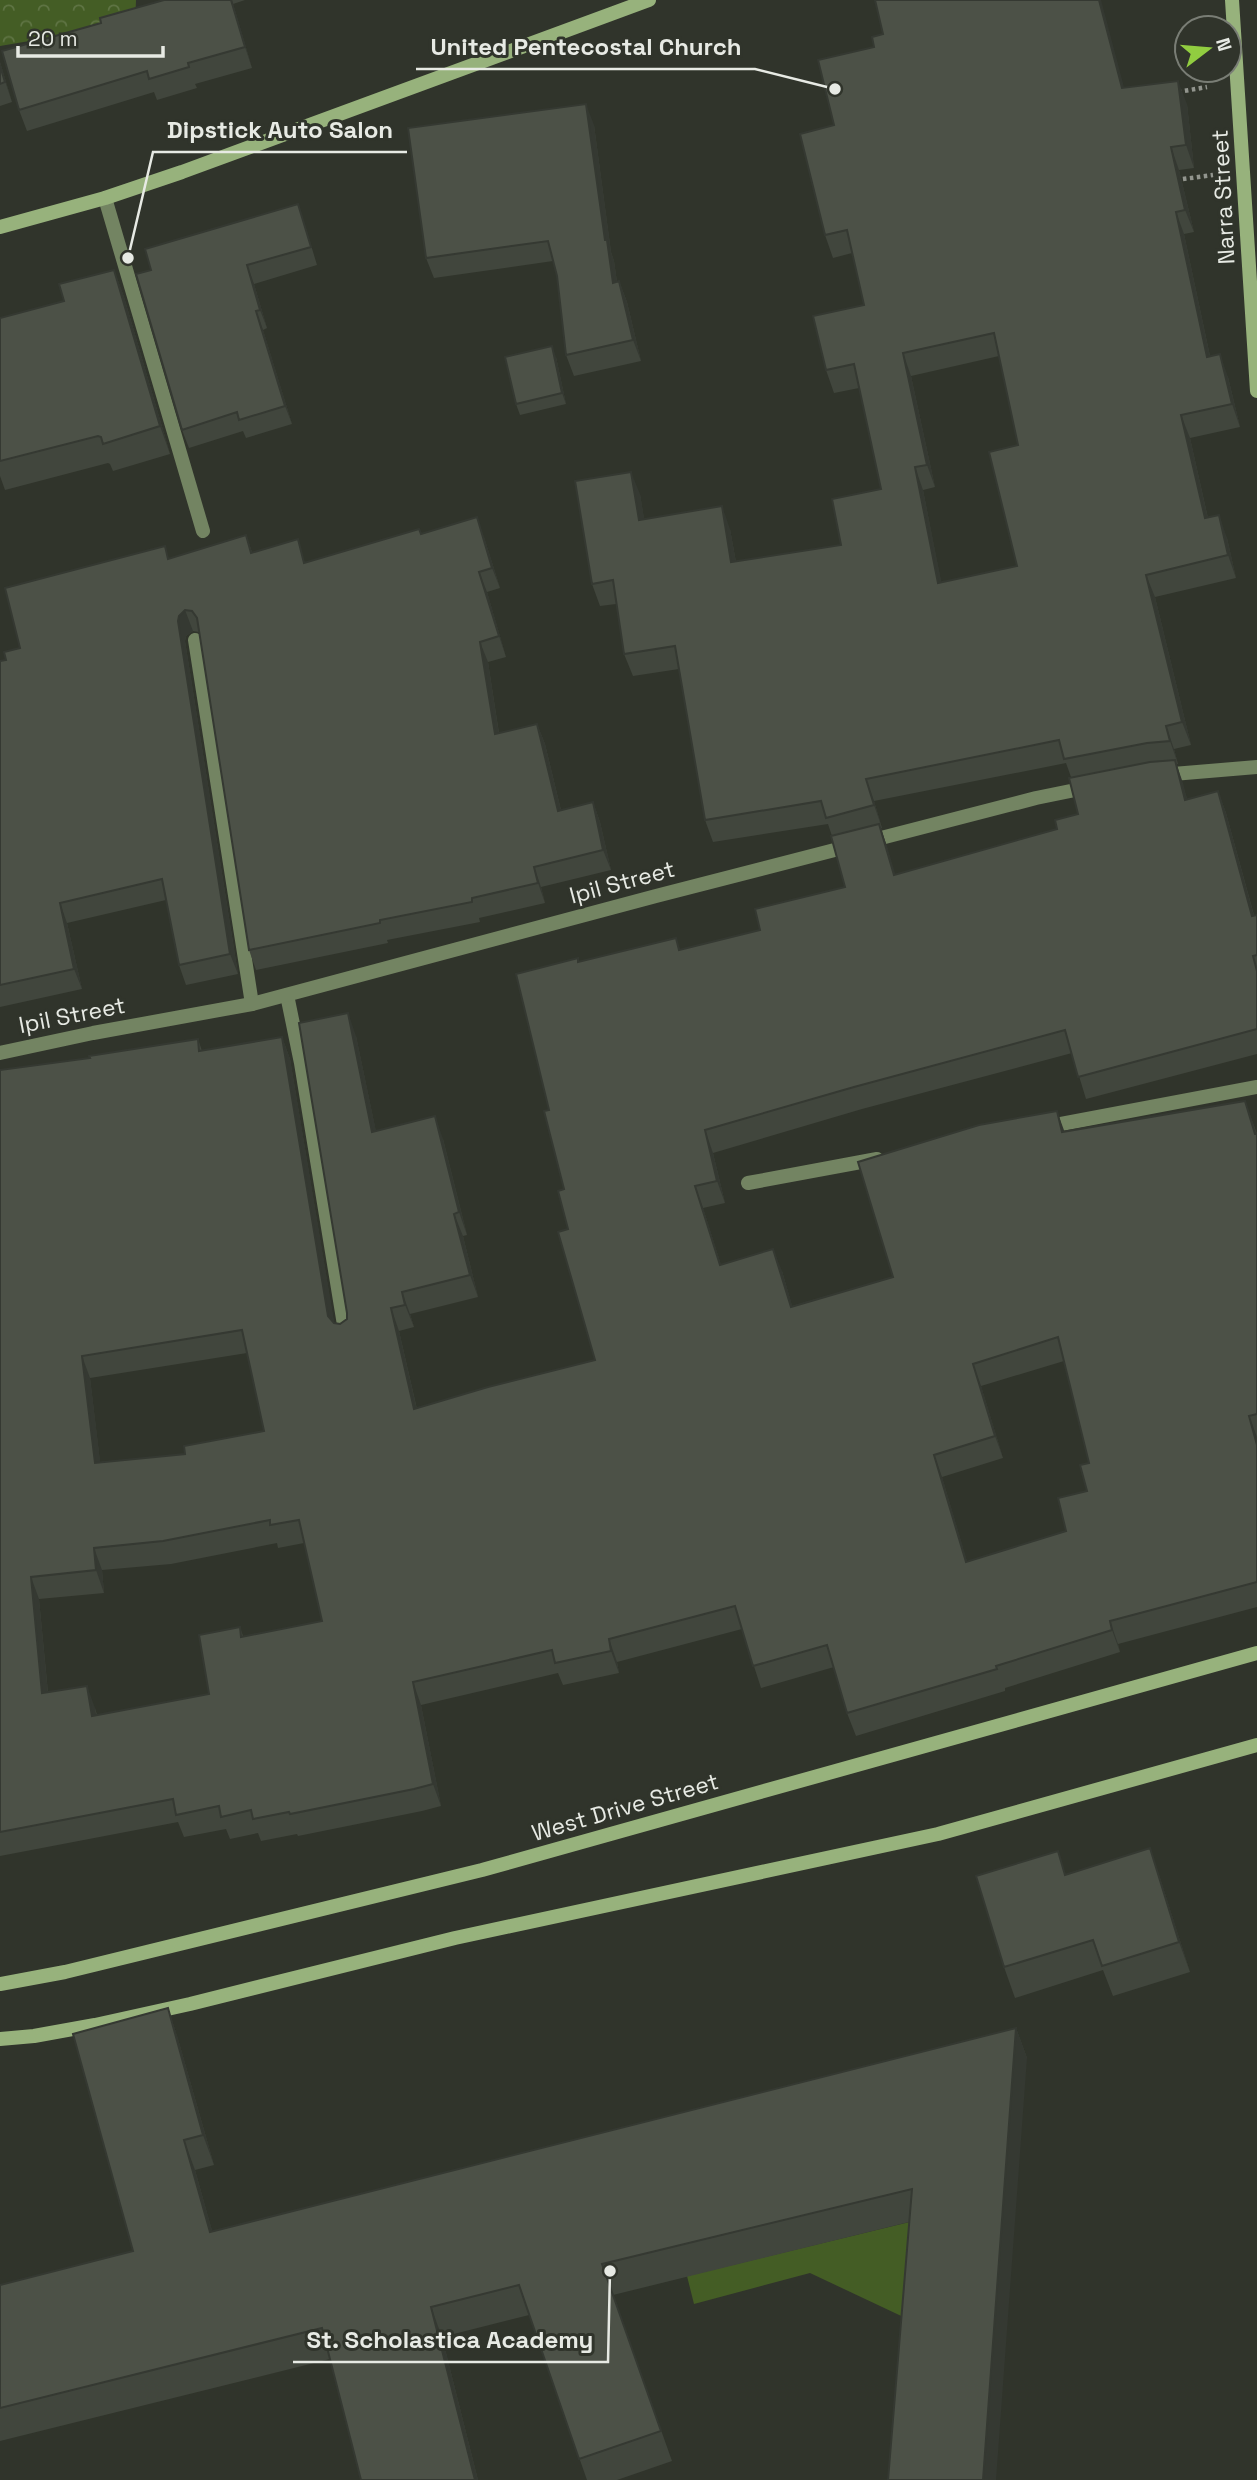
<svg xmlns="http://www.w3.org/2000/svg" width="1257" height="2480" font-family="'Space Grotesk',sans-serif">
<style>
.forest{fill:url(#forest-crowns)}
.garden{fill:#445d25}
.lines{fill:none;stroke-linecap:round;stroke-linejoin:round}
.path{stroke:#92958e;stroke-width:4.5;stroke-dasharray:3.5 3.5;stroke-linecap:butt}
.lane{stroke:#738462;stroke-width:14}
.street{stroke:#738462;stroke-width:14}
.secondary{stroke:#97b27c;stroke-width:14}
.wall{fill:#41463d;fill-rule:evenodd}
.shaded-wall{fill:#353932}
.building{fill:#4c5147;stroke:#353932;stroke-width:2;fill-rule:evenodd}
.labels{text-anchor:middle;stroke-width:6;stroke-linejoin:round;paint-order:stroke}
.street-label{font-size:23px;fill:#e7eae4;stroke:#30342b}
.leader{fill:none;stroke:#e7eae4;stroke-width:2.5}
.callout-dot{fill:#e7eae4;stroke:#30342b;stroke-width:2.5}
.callout-label{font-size:24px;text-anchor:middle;font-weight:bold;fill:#e7eae4;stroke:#30342b;stroke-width:6;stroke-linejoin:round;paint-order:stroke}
</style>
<defs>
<pattern id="forest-crowns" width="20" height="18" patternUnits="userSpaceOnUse" patternTransform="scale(1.75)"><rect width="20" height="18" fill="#445d25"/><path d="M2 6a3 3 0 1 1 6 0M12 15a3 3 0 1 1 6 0" fill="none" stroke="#5f7444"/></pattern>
</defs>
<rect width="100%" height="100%" fill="#30342b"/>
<path class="forest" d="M 0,0 L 136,0 L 135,23 L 0,46 Z"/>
<path class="garden" d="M 922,2219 L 914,2322 L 810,2273 L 694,2304 L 687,2276 Z"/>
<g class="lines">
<path class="path" d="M 1178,92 L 1207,87
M 1176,180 L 1213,175"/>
<path class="lane" d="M 105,198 L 203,531
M 195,640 L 252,1004
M 287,995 L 301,1063 L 346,1337"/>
<path class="street" d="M 1161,775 L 1257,767
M 0,1053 L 93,1033 L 252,1004 L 656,896 L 1036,798 L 1090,787
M 1045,1127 L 1257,1087
M 748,1183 L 877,1159"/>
<path class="secondary" d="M 1232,0 L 1257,391
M 0,227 L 105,198 L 182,172 L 649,0
M 0,1984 L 65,1972 L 482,1870 L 1257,1653
M 0,2039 L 34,2036 L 95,2025 L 190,2004 L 455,1938 L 938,1834 L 1257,1745"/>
</g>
<path class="wall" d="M 164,0 L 245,0 L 233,4 L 252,68 L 195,84 L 197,88 L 157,100 L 154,92 L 27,131 L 19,110 L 101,23 Z
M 0,62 L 12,102 L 0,106 Z
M 1124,88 L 1187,104 L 1194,168 L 1179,170 L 1194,232 L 1184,234 L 1210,356 L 1228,377 L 1240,427 L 1190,438 L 1208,518 L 1227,538 L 1236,578 L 1155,597 L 1191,745 L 1174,749 L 1178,764 L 1176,764 L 1187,799 L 1218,791 L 1226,813 L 1254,915 L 1257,915 L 1257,1054 L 1086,1099 L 1072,1053 L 862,1109 L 713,1153 L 725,1203 L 703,1208 L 721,1265 L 782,1271 L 792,1306 L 893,1277 L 1065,1132 L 1245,1101 L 1257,1134 L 1257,1607 L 1118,1644 L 1120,1652 L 1005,1688 L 1005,1691 L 856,1736 L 847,1713 L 834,1667 L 761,1688 L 742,1629 L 617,1662 L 619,1673 L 563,1685 L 558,1673 L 421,1705 L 441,1806 L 422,1811 L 298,1836 L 297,1834 L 261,1841 L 258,1833 L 230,1839 L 226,1829 L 184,1837 L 178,1822 L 0,1856 L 0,1070 L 90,1058 L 198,1039 L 202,1051 L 282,1037 L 290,1059 L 334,1323 L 340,1324 L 347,1319 L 347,1313 L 356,1036 L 376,1132 L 443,1139 L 467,1235 L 463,1236 L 478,1297 L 410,1314 L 414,1327 L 399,1331 L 417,1409 L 595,1360 L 568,1229 L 564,1189 L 549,1110 L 579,962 L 676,938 L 680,950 L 760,930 L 845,887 L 832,836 L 828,824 L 713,842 L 705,820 L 679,669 L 633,676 L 624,654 L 616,604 L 600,606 L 592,584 L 640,494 L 644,519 L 730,529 L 736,562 L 841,545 L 881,489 L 859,388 L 834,393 L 826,370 L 864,305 L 852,253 L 833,258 L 825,235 ZM 999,356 L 1018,445 L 1017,566 L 941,582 L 923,490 L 935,487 L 911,376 ZM 1066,763 L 1071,777 L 1078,814 L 1057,829 L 895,875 L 881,828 L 882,828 L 874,801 ZM 247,1353 L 264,1431 L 185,1454 L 100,1462 L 90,1378 ZM 1064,1361 L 1089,1463 L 1087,1491 L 1066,1531 L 967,1562 L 942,1477 L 1003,1458 L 981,1386 ZM 277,1543 L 278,1548 L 304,1543 L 322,1621 L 243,1636 L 240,1627 L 209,1694 L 97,1715 L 95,1708 L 48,1692 L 39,1599 L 104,1593 L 102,1570 L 171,1564 Z
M 594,125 L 611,252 L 614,261 L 617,282 L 619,281 L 627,302 L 641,361 L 574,376 L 566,355 L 557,276 L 553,261 L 434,278 L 426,258 Z
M 304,222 L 317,265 L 254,284 L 267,328 L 263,330 L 292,424 L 246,438 L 243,431 L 189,448 L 182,430 L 151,270 Z
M 114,270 L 124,297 L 170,454 L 113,471 L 110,464 L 108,463 L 5,490 L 0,476 L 0,318 L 64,301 Z
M 556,357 L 566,404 L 520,415 L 516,404 Z
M 421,534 L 484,537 L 500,588 L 487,592 L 506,657 L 488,662 L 499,733 L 537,724 L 545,744 L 561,810 L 593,802 L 600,822 L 611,870 L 541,887 L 545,903 L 479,918 L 480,922 L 387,940 L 388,943 L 256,970 L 249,950 L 199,632 L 193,631 L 186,636 L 185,641 L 238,974 L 186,985 L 179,965 L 166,900 L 67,923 L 82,989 L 0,1007 L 0,661 L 6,660 L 20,648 L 169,559 L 246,535 L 252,552 L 306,562 Z
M 1150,1848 L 1160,1878 L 1190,1972 L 1113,1996 L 1103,1970 L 1015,1998 L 1004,1967 L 1066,1874 Z
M 168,2008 L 178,2039 L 214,2165 L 195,2170 L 212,2231 L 1016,2028 L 1027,2058 L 909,2222 L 613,2295 L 672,2461 L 617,2480 L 587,2480 L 529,2315 L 442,2337 L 478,2480 L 361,2480 L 330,2359 L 0,2441 L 0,2285 L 133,2251 Z"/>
<path class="shaded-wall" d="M 231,0 L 232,0 L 252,68 L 245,47 Z
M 1099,0 L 1101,0 L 1130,110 L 1122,88 Z
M 0,62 L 12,102 L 0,66 Z
M 1178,81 L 1187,104 L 1194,168 L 1186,145 Z
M 586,104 L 594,125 L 611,252 L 614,261 L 620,303 L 613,283 L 605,240 Z
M 1171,147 L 1179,170 L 1194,232 L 1185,210 Z
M 1176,212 L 1184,234 L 1215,380 L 1207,357 Z
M 247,265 L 254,284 L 267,328 L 260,310 Z
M 114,270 L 124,297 L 170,454 L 160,426 Z
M 619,281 L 627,302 L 641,361 L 633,340 Z
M 256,311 L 263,330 L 292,424 L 285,406 Z
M 552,346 L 556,357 L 566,404 L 562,393 Z
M 903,353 L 911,376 L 935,487 L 927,465 Z
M 1220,354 L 1228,377 L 1240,427 L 1232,404 Z
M 1181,415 L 1190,438 L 1213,541 L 1205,518 Z
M 915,467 L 923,490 L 946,605 L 938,583 Z
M 631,472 L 640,494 L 648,542 L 639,520 Z
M 722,506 L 730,529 L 740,585 L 731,562 Z
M 1219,515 L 1227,538 L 1236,578 L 1228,555 Z
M 477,517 L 484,537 L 500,588 L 492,568 Z
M 479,572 L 487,592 L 506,657 L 499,636 Z
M 1146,575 L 1155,597 L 1191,745 L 1182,722 Z
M 185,610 L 193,631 L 186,636 L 185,641 L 238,974 L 230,954 L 178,621 L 179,616 Z
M 480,642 L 488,662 L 502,754 L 495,734 Z
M 537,724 L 545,744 L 566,831 L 558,811 Z
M 1166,726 L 1174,749 L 1178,764 L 1170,741 Z
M 1175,760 L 1183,783 L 1193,822 L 1185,800 Z
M 866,779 L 874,801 L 882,828 L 874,805 Z
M 1218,791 L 1226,813 L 1257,927 L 1252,916 Z
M 593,802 L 600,822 L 611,870 L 603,850 Z
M 879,824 L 887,846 L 902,897 L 894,875 Z
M 534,867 L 541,887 L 545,903 L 538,883 Z
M 60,903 L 67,923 L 82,989 L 74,969 Z
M 348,1013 L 356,1036 L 381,1155 L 372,1132 Z
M 282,1037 L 290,1059 L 337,1339 L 328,1316 Z
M 1245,1101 L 1253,1124 L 1257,1137 L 1257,1141 Z
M 1057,1111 L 1065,1133 L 1062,1132 Z
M 435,1116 L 443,1139 L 467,1235 L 459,1212 Z
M 705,1130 L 713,1153 L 725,1203 L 717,1181 Z
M 695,1186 L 703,1208 L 728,1288 L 720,1265 Z
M 454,1214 L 463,1236 L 478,1297 L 470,1275 Z
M 773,1249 L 782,1271 L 799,1329 L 791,1307 Z
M 402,1292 L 410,1314 L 414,1327 L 405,1305 Z
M 391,1308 L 399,1331 L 422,1432 L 414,1409 Z
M 82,1356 L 90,1378 L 103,1485 L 95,1463 Z
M 973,1364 L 981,1386 L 1003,1458 L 995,1436 Z
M 1249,1416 L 1257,1437 L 1257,1445 Z
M 934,1455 L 942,1477 L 974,1584 L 966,1562 Z
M 94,1548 L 102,1570 L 104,1593 L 96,1570 Z
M 31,1577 L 39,1599 L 50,1715 L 42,1693 Z
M 1110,1621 L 1118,1644 L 1120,1652 L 1112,1630 Z
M 609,1639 L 617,1662 L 619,1673 L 611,1651 Z
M 413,1682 L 421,1705 L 441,1806 L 433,1784 Z
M 87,1686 L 95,1708 L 100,1739 L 92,1716 Z
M 1150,1848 L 1160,1878 L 1190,1972 L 1179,1942 Z
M 168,2008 L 178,2039 L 214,2165 L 203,2135 Z
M 1016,2028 L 1027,2058 L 996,2480 L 983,2480 Z
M 184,2140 L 195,2170 L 221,2262 L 210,2232 Z
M 431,2307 L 442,2337 L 478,2480 L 475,2480 Z"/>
<path class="building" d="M 164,0 L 231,0 L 245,47 L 188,63 L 189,67 L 149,79 L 147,71 L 19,110 L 2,51 L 101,23 L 100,18 Z
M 875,0 L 1099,0 L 1122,88 L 1178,81 L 1186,145 L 1171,147 L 1185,210 L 1176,212 L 1207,357 L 1220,354 L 1232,404 L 1181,415 L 1205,518 L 1219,515 L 1228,555 L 1146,575 L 1182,722 L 1166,726 L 1170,741 L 1147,743 L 1064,759 L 1059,740 L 866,779 L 874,805 L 826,818 L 821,801 L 705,820 L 675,646 L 624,654 L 613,580 L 592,584 L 575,481 L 631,472 L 639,520 L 722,506 L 731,562 L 841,545 L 832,499 L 881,489 L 854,364 L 826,370 L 813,316 L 864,305 L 847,230 L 825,235 L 800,134 L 834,125 L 818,60 L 874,47 L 872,37 L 883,34 ZM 994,333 L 1018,445 L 989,452 L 1017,566 L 938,583 L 915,467 L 927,465 L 903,353 Z
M 0,66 L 5,82 L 0,84 Z
M 586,104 L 605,240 L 607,240 L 613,283 L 619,281 L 633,340 L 566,355 L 557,276 L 548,241 L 426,258 L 408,128 Z
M 298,204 L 311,247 L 247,265 L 260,310 L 256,311 L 285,406 L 239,420 L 237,412 L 182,430 L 136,274 L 151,270 L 145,249 Z
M 114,270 L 160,426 L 103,444 L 101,437 L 98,436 L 0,461 L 0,318 L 64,301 L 59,284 Z
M 552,346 L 562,393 L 516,404 L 505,357 Z
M 477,517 L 492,568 L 479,572 L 499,636 L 480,642 L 495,734 L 537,724 L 558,811 L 593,802 L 603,850 L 534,867 L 538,883 L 472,898 L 472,902 L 380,920 L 380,923 L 249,950 L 197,618 L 192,611 L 185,610 L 179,616 L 178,621 L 230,954 L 179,965 L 162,879 L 60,903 L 74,969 L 0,985 L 0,661 L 6,660 L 4,652 L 20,648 L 5,588 L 165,546 L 168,559 L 246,535 L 251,553 L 298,539 L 304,563 L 419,529 L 421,534 Z
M 1175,760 L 1185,800 L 1218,791 L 1252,916 L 1257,915 L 1257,955 L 1253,956 L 1257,971 L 1257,1029 L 1078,1077 L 1065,1030 L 854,1087 L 705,1130 L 717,1181 L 695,1186 L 720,1265 L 773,1249 L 791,1307 L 893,1277 L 858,1162 L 979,1125 L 1057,1111 L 1062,1132 L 1245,1101 L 1255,1134 L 1257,1134 L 1257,1414 L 1249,1416 L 1257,1445 L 1257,1582 L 1110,1621 L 1112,1630 L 996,1666 L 997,1669 L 847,1713 L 827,1645 L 753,1666 L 735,1606 L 609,1639 L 611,1651 L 555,1663 L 552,1650 L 413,1682 L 433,1784 L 414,1789 L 290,1814 L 289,1812 L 253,1819 L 251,1810 L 221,1817 L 219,1806 L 176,1815 L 173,1799 L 0,1832 L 0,1070 L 90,1058 L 89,1056 L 198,1039 L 199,1051 L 282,1037 L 328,1316 L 334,1323 L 340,1324 L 347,1319 L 347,1313 L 299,1023 L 348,1013 L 372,1132 L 435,1116 L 459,1212 L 454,1214 L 470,1275 L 402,1292 L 405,1305 L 391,1308 L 414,1409 L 488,1387 L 595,1360 L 558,1232 L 568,1229 L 558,1191 L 564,1189 L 544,1111 L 549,1110 L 516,974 L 578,958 L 578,962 L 676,938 L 679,950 L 760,930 L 755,909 L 845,887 L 831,836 L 879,824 L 894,875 L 1057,829 L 1055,820 L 1078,814 L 1069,778 L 1150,762 ZM 242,1330 L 264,1431 L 184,1446 L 185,1454 L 95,1463 L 82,1356 ZM 1058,1337 L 1089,1463 L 1080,1465 L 1087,1491 L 1058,1498 L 1066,1531 L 966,1562 L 934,1455 L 995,1436 L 973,1364 ZM 270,1520 L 270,1525 L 299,1520 L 322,1621 L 241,1637 L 240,1627 L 199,1635 L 209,1694 L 92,1716 L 87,1686 L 42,1693 L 31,1577 L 96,1570 L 94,1548 L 163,1541 Z
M 1150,1848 L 1179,1942 L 1102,1966 L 1093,1940 L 1004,1967 L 976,1876 L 1058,1851 L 1065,1875 Z
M 168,2008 L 203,2135 L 184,2140 L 210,2232 L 1016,2028 L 983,2480 L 888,2480 L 912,2189 L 602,2264 L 661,2431 L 579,2459 L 519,2285 L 431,2307 L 475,2480 L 361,2480 L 322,2328 L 0,2408 L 0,2285 L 133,2251 L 73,2034 Z"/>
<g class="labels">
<g class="street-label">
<text transform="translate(1223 197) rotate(-93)" y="8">Narra Street</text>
<text transform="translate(622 882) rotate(-15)" y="8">Ipil Street</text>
<text transform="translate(72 1015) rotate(-11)" y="8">Ipil Street</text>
<text transform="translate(625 1807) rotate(-16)" y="8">West Drive Street</text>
</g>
</g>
<path class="leader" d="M835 89L755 69H416M128 258L153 152H407M610 2271L608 2362H293"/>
<g class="callout-dot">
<circle cx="835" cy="89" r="7"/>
<circle cx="128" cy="258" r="7"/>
<circle cx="610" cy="2271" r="7"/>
</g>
<g class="callout-label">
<text x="586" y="55">United Pentecostal Church</text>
<text x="280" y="138">Dipstick Auto Salon</text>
<text x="450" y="2348">St. Scholastica Academy</text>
</g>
<g transform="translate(1208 49) rotate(74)"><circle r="33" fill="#30342b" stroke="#797d75" stroke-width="2"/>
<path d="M0-5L12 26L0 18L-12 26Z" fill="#91cd40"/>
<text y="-10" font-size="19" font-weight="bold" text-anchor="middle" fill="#e7eae4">N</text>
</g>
<path d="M18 46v10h145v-10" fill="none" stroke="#e7eae4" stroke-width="3.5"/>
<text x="28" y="46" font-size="21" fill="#e7eae4" stroke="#30342b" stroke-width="5" paint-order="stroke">20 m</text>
</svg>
